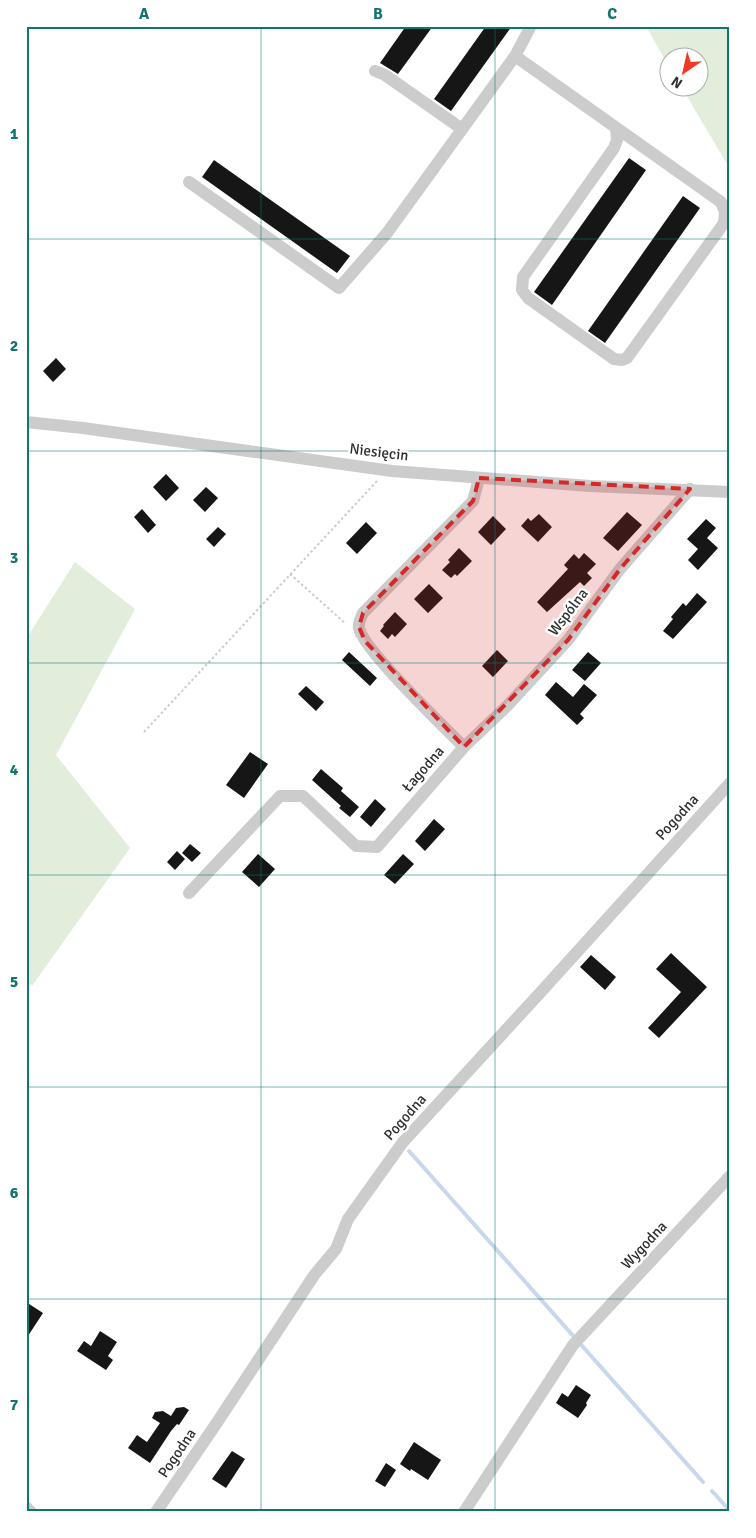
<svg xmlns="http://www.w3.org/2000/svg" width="756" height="1538" font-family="Signika,sans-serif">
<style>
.green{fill:#e2eddc}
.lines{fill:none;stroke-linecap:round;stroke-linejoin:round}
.stream{stroke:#c7d8ee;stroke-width:4}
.building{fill:#161616}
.path{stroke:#ccc;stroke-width:2;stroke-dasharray:2.5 2.5;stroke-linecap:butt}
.minor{stroke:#ccc;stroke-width:12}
.marked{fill:#d62828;fill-opacity:0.2;stroke:#d62828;stroke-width:4;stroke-dasharray:10 6;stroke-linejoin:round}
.grid{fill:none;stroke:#0f766e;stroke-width:1;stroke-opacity:0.55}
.labels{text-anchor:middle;stroke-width:5;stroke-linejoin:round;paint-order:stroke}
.street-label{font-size:15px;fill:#2f2f2f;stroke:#fff}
.neatline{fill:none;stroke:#0f766e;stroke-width:2}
.grid-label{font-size:16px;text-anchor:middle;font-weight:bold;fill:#0f766e}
</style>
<rect width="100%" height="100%" fill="#fff"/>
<path class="green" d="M 646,26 L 730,26 L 730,169 L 682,88 L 698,88 L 698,58 L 668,58 L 668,65 Z
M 75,562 L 135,609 L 56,755 L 130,848 L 32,986 L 26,982 L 26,639 Z"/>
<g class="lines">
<path class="stream" d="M 409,1151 L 703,1482
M 712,1491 L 730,1511"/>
</g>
<path class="building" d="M 406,26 L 433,26 L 398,74 L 380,63 Z
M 486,26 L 512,26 L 451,111 L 434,99 Z
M 629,158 L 646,170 L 552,305 L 534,292 Z
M 214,160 L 350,256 L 337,273 L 202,177 Z
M 683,196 L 700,208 L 605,343 L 588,331 Z
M 56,358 L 66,369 L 53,382 L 43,371 Z
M 166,474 L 179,488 L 166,501 L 153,487 Z
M 206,487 L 218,498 L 205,512 L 193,500 Z
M 142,509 L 156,525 L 148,533 L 134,517 Z
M 627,512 L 642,525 L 618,551 L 603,538 Z
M 539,514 L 552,527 L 538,542 L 521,526 L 528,518 L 531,521 Z
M 493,516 L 506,529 L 491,545 L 478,532 Z
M 706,519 L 716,528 L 707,538 L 718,548 L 698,570 L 688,560 L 698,549 L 687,539 Z
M 366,522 L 377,533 L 357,554 L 346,543 Z
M 218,527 L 226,534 L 214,547 L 206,539 Z
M 459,548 L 472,561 L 457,576 L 455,574 L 451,578 L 442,570 L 450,562 L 448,560 Z
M 584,553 L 596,564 L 587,573 L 592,578 L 584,586 L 580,582 L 547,612 L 537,602 L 568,569 L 564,565 L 574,554 L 579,559 Z
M 429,584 L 443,598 L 428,613 L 414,599 Z
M 697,593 L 707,602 L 673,639 L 663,631 L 673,619 L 671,617 L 683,603 L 686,606 Z
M 395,612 L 407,624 L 395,637 L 392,634 L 388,639 L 380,631 L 384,626 L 383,625 Z
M 497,650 L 508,661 L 493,677 L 482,666 Z
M 349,652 L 377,678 L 370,686 L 342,660 Z
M 588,652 L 601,663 L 585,681 L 572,670 Z
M 556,682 L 573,697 L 584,684 L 597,695 L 580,714 L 584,718 L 577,725 L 545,695 Z
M 306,686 L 324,702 L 316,711 L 298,694 Z
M 250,752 L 268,764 L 244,798 L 226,785 Z
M 321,769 L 343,788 L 341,791 L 359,807 L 350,817 L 339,808 L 341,806 L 312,780 Z
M 375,799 L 386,809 L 371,827 L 360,817 Z
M 434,819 L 445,829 L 425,851 L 415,841 Z
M 190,844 L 201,853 L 192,862 L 182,853 Z
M 177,851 L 185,859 L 175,870 L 167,862 Z
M 258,854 L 275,869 L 259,887 L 242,872 Z
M 403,854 L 414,864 L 395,884 L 384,875 Z
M 671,953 L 707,987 L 659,1038 L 648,1028 L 681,992 L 656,969 Z
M 591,955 L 616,977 L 605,990 L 580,967 Z
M 26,1302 L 43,1313 L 26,1339 Z
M 100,1331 L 117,1342 L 108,1356 L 113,1360 L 106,1370 L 77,1351 L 84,1341 L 91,1346 Z
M 576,1385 L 591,1395 L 586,1403 L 587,1405 L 578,1418 L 556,1403 L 562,1393 L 568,1397 Z
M 184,1407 L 189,1410 L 179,1425 L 177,1424 L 171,1431 L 150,1463 L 128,1448 L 137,1435 L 147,1442 L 160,1423 L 152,1418 L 155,1412 L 163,1411 L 171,1416 L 176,1408 Z
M 414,1442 L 441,1460 L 428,1480 L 411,1469 L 410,1471 L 400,1464 Z
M 232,1451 L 245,1459 L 226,1488 L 212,1479 Z
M 386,1463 L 396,1470 L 385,1487 L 375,1481 Z"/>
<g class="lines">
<path class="path" d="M 290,574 L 346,624
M 144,732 L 377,481"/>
<path class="minor" d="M 515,56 L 721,202 L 725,212 L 724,223 L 627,358 L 622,360 L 614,359 L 528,298 L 522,290 L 523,277 L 614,148 L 617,140 L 616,128
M 375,71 L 385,75 L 462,129
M 189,182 L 339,288 L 387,233 L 515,56 L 531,26
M 26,422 L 83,428 L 392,471 L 590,486 L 730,492
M 464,747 C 445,728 362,648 359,628 C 358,623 361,617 363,613 L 473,501 L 479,478
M 189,893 L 280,796 L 303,796 L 356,846 L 377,847 L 464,747 L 508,705 L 568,640 L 620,569 L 690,489
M 26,1507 L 31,1512
M 156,1512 L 214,1427 L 315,1274 L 336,1249 L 348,1219 L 403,1142 L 539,994 L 730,783
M 464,1512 L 573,1345 L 730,1176"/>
</g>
<path class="marked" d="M 479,478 L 690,489 L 620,569 L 568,640 L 464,747 L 365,641 L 359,627 L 363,613 L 473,501 Z"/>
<path class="grid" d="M 261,26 L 261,1512M 495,26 L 495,1512M 26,239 L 730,239M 26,451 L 730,451M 26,663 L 730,663M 26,875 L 730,875M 26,1087 L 730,1087M 26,1299 L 730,1299"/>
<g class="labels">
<g class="street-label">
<text transform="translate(379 452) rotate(7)" y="5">Niesięcin</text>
<text transform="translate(568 612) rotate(-53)" y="5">Wspólna</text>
<text transform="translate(423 769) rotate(-49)" y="5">Łagodna</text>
<text transform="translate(677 817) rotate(-48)" y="5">Pogodna</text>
<text transform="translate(405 1117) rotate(-49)" y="5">Pogodna</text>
<text transform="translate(644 1245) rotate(-47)" y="5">Wygodna</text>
<text transform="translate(177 1453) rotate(-56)" y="5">Pogodna</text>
</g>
</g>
<rect width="756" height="1538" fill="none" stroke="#ffffff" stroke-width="55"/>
<g transform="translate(684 72) rotate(214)"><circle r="24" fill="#ffffff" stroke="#acacac"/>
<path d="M0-4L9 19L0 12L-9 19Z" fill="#f13a26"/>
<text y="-8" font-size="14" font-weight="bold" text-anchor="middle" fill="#2f2f2f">N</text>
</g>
<rect x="28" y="28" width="700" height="1482" class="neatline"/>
<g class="grid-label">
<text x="144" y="19">A</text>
<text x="378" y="19">B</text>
<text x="612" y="19">C</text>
<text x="14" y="139">1</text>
<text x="14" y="351">2</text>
<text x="14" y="563">3</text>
<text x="14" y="775">4</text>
<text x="14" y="987">5</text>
<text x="14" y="1198">6</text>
<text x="14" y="1410">7</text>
</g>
</svg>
